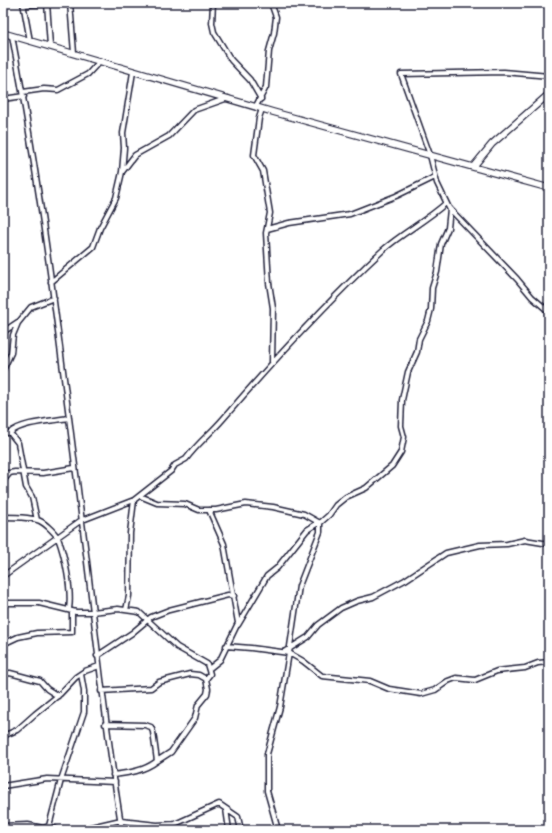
<svg xmlns="http://www.w3.org/2000/svg" width="552" height="833" font-family="'Gochi Hand',sans-serif">
<style>
.lines{fill:none;stroke-linecap:round;stroke-linejoin:round}
.minor-casing{stroke:#22223b;stroke-width:7}
.tertiary-casing{stroke:#22223b;stroke-width:8}
.minor{stroke:#fff;stroke-width:4}
.tertiary{stroke:#fff;stroke-width:5.5}
</style>
<rect width="100%" height="100%" fill="#fff"/>
<filter id="ink" filterUnits="userSpaceOnUse"><feTurbulence type="fractalNoise" baseFrequency=".025" numOctaves="2"/><feDisplacementMap in="SourceGraphic" scale="8" xChannelSelector="R" yChannelSelector="G"/><feConvolveMatrix kernelMatrix="1 2 1 2 8 2 1 2 1" color-interpolation-filters="sRGB"/></filter>
<g filter="url(#ink)">
<g class="lines">
<g class="minor-casing">
<path id="minor" d="M 23,3 L 30,41
M 47,3 L 50,46
M 70,3 L 74,53
M 213,3 L 212,23 L 214,32 L 231,60 L 250,80 L 261,99
M 24,5 L 57,3
M 12,36 C 45,210 65,387 87,562 C 98,652 107,741 122,830
M 549,76 L 504,72 L 401,74 L 430,155 L 437,183 L 449,208 L 517,279 L 532,297 L 547,310 L 549,320
M 23,92 L 44,89 L 58,90 L 88,74 L 100,61
M 3,99 L 24,96
M 256,106 L 266,87 L 269,51 L 274,33 L 276,17 L 271,3
M 262,109 L 259,118 L 254,155 L 263,171 L 270,213 L 266,233 L 269,283 L 273,308 L 272,362
M 122,172 L 135,155 L 169,136 L 194,110 L 228,98
M 450,209 L 448,228 L 441,244 L 437,272 L 432,288 L 431,309 L 428,321 L 419,339 L 417,352 L 408,372 L 402,400 L 401,426 L 404,437 L 401,452 L 392,466 L 366,488 L 346,497 L 336,505 L 329,515 L 320,523 L 320,532 L 299,586 L 289,653 L 303,661 L 322,676 L 370,681 L 389,689 L 421,694 L 435,690 L 448,681 L 456,678 L 475,680 L 497,671 L 525,668 L 538,663 L 549,662
M 267,229 L 289,223 L 350,214 L 396,196 L 435,177
M 51,282 L 93,247 L 100,228 L 116,198 L 122,172 L 124,148 L 123,133 L 133,72
M 3,332 L 18,322
M 3,370 L 11,353 L 13,335 L 18,323 L 31,307 L 54,298
M 3,433 L 10,433 L 18,443 L 26,487 L 32,497 L 37,520
M 10,433 C 21,422 52,421 69,418
M 3,474 L 15,472 L 43,473 L 74,468
M 3,481 L 9,474
M 140,496 L 157,503 L 185,504 L 199,510 L 216,510 L 246,504 L 273,507 L 304,514 L 320,523
M 209,510 L 224,544 L 238,623 L 220,660 L 210,668
M 3,517 C 13,517 32,517 40,521 C 46,524 55,533 58,538 C 65,556 72,591 69,609
M 3,576 L 80,521 L 134,500 L 171,471 L 175,465 L 186,459 C 196,445 211,433 223,419 C 274,360 326,303 383,250 C 402,233 426,221 446,203
M 3,603 L 39,603 L 76,612 L 92,612
M 126,610 L 129,596 L 130,533 L 134,500
M 92,612 L 118,609 L 139,612 L 177,647 L 207,664 L 210,674 L 206,679
M 238,625 L 267,576 L 277,568 L 307,530 L 318,523
M 3,644 L 18,637 L 37,633 L 72,632 L 72,611
M 226,646 L 251,648 L 289,653 L 280,707 L 267,754 L 267,791 L 278,830
M 284,652 L 308,637 L 318,625 L 341,608 L 357,601 L 373,597 L 405,580 L 446,553 L 480,545 L 507,544 L 525,540 L 549,544
M 97,656 L 132,633 L 151,617 L 169,610 L 228,595 L 234,596
M 3,674 L 10,673 L 40,681 L 47,689 L 58,696
M 101,691 L 151,688 L 159,682 L 190,674 L 199,675 L 206,679 L 208,689 L 207,694 L 198,705 L 195,718 L 171,752 L 157,761
M 105,724 L 145,725 L 151,727 L 153,732 L 157,761 C 144,771 129,773 113,775
M 3,736 L 17,730 L 35,714 L 60,694 L 76,677 L 85,671 L 99,666
M 3,786 L 47,779 L 115,782
M 226,809 L 229,830
M 121,821 L 157,825 L 175,824 L 219,804 L 238,817 L 241,830
M 3,826 L 28,825 L 43,828 L 49,826 L 58,830
M 49,826 L 61,780 L 84,712 L 84,691 L 81,674
M 78,830 L 121,820"/>
</g>
<g class="tertiary-casing">
<path id="tertiary" d="M 3,33 L 273,112 L 549,188
M 473,167 L 492,144 L 549,94"/>
</g>
<use href="#minor" class="minor"/>
<use href="#tertiary" class="tertiary"/>
</g>
</g>
<rect width="552" height="833" fill="none" stroke="#fff" stroke-width="16"/>
<rect x="8" y="8" width="536" height="817" fill="none" stroke="#22223b" stroke-width="1.5" filter="url(#ink)"/>
</svg>
